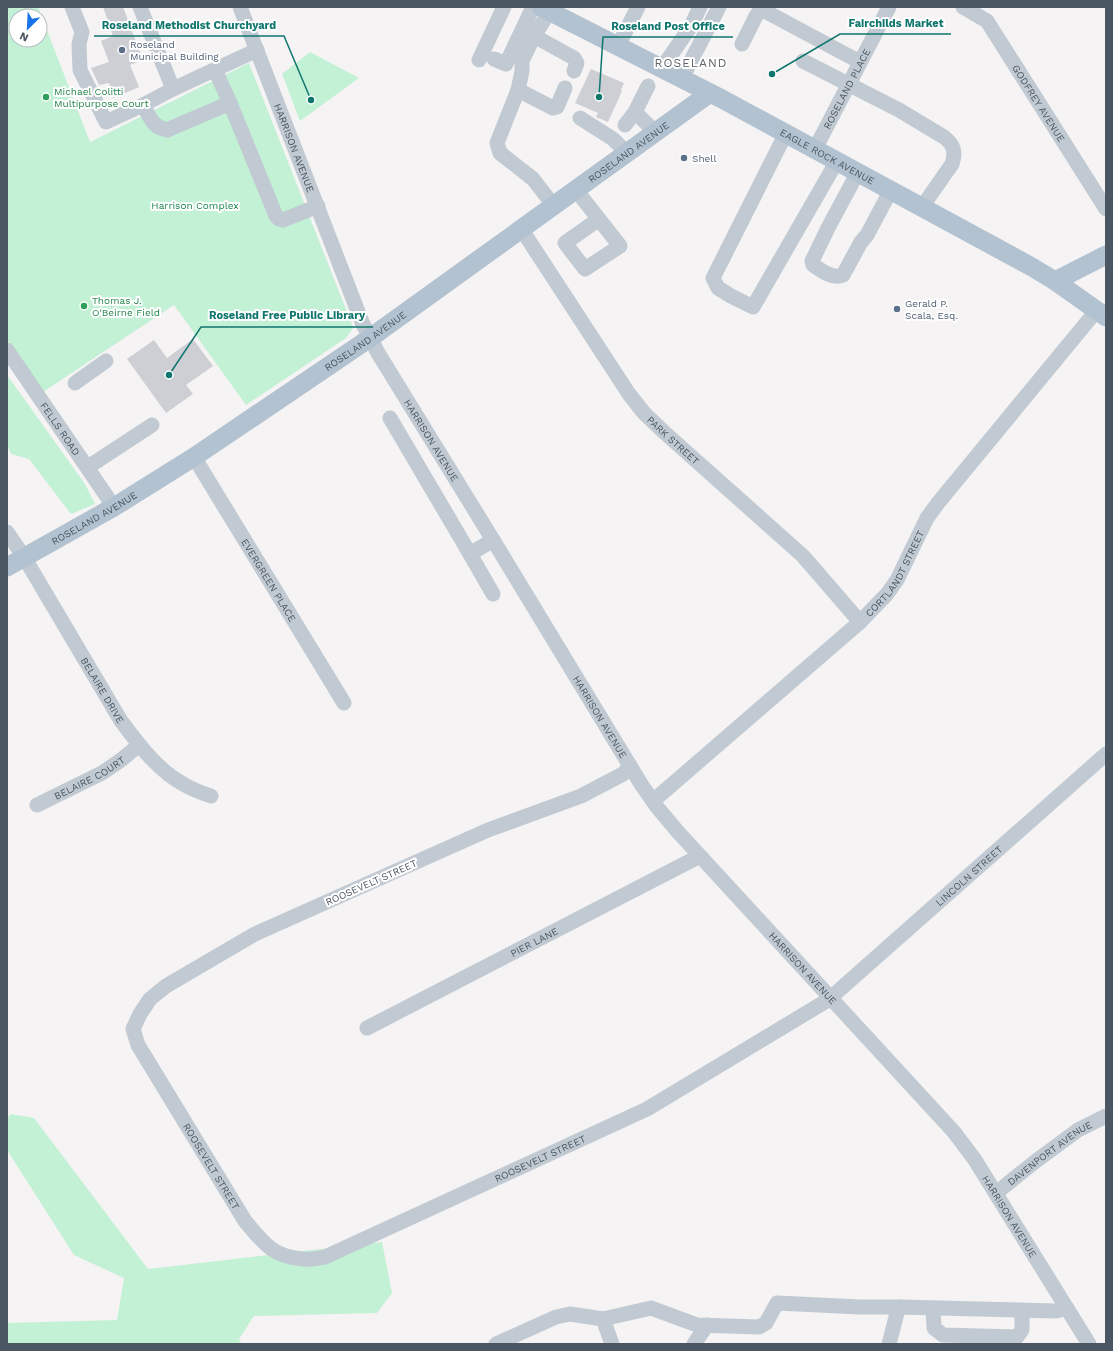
<svg xmlns="http://www.w3.org/2000/svg" width="1113" height="1351" font-family="'Work Sans',sans-serif">
<style>
.green{fill:#c3f1d5;fill-rule:evenodd}
.building{fill:#cdcfd5}
.lines{fill:none;stroke-linecap:round;stroke-linejoin:round}
.minor{stroke:#c1cad2;stroke-width:15}
.major{stroke:#b3c2d1;stroke-width:19}
.service-dot{fill:#5c6f8a;stroke:#fff;stroke-width:1.5}
.leisure-dot{fill:#2e9e5b;stroke:#fff;stroke-width:1.5}
.labels{text-anchor:middle;stroke-width:4;stroke-linejoin:round;paint-order:stroke}
.service-label{font-size:10px;fill:#4e5e75;stroke:#fff;text-anchor:start}
.street-label{font-size:10px;fill:#4a5661;stroke:#fff}
.leisure-label{font-size:10px;fill:#27864d;stroke:#fff;text-anchor:start}
.park-label{font-size:10px;fill:#17864f;stroke:#fff}
.quarter-label{font-size:12px;letter-spacing:1px;fill:#5f6368;stroke:#fff}
.leader{fill:none;stroke:#0f766e;stroke-width:1.5}
.callout-dot{fill:#0f766e;stroke:#fff;stroke-width:1.5}
.callout-label{font-size:11px;text-anchor:middle;font-weight:bold;fill:#0f766e;stroke:#fff;stroke-width:4;stroke-linejoin:round;paint-order:stroke}
</style>
<rect width="100%" height="100%" fill="#f5f3f3"/>
<path class="green" d="M 7,7 L 38,7 L 90,142 L 249,63 L 351,322 L 353,328 L 346,338 L 246,405 L 174,305 L 43,392 L 7,340 ZM 16,16 L 40,16 L 40,40 L 16,40 Z
M 310,52 L 359,78 L 300,121 L 282,74 Z
M 7,375 L 85,484 L 95,504 L 71,514 L 29,459 L 11,454 L 7,445 Z
M 11,1114 L 34,1118 L 148,1269 L 382,1242 L 392,1293 L 377,1313 L 254,1316 L 239,1339 L 241,1344 L 7,1344 L 7,1323 L 117,1320 L 124,1278 L 74,1255 L 7,1150 L 7,1118 Z"/>
<path class="building" d="M 103,7 L 123,7 L 143,60 L 130,65 L 139,87 L 113,98 L 109,83 L 99,85 L 91,68 L 109,62 L 101,41 L 113,36 Z
M 591,69 L 624,83 L 621,90 L 622,91 L 608,122 L 596,117 L 598,113 L 575,103 Z
M 193,339 L 213,366 L 186,385 L 193,394 L 166,413 L 127,359 L 154,340 L 167,358 Z"/>
<g class="lines">
<g class="minor">
<path d="M 72,7 L 82,32 L 79,44 L 80,70 L 106,122 L 143,105"/>
<path d="M 140,7 L 173,89"/>
<path id="s1" d="M 240,7 L 362,322 L 378,353 L 493,540 L 641,784 L 657,807 L 678,832 L 954,1132 L 975,1160 L 1089,1344"/>
<path id="s2" d="M 963,7 L 987,21 L 1106,209"/>
<path d="M 534,36 L 550,11"/>
<path d="M 742,44 L 756,16 L 759,12 L 763,10 L 860,62"/>
<path d="M 618,46 L 638,7"/>
<path d="M 494,59 L 506,64 L 533,7"/>
<path d="M 479,60 L 504,7"/>
<path d="M 803,61 L 899,110 L 944,137 C 954,145 956,152 952,164 L 922,207"/>
<path d="M 662,68 L 691,26 L 700,7"/>
<path d="M 215,70 L 230,103 L 276,216 L 279,219 L 283,220 L 318,206"/>
<path d="M 682,78 L 719,7"/>
<path d="M 648,86 L 635,112 L 655,132"/>
<path d="M 565,88 L 557,107 L 553,108 L 518,90 L 522,71 L 522,61 L 534,36 L 574,58 L 577,63 L 574,71"/>
<path d="M 518,90 L 497,143 L 500,153 L 533,179 L 554,206"/>
<path d="M 230,103 L 167,130 C 152,127 150,117 143,105 L 173,89 L 257,50"/>
<path d="M 580,118 L 613,139 L 627,153"/>
<path d="M 625,125 L 635,112"/>
<path d="M 786,133 L 713,278 L 718,288 L 731,296 L 753,307 L 837,161"/>
<path id="s3" d="M 815,149 L 889,7"/>
<path d="M 858,172 L 828,228 L 812,261 L 813,265 C 821,270 833,280 843,275 L 861,242 L 867,235 L 891,190"/>
<path d="M 576,190 L 620,246 L 585,269 L 565,243 L 599,219"/>
<path id="s4" d="M 522,230 L 629,394 L 644,413 L 665,433 L 803,556 L 860,622"/>
<path id="s5" d="M 7,350 L 114,507"/>
<path d="M 75,383 L 106,361"/>
<path d="M 390,418 L 470,554 L 493,540"/>
<path id="s6" d="M 194,457 L 344,703"/>
<path d="M 88,467 L 152,425"/>
<path id="s7" d="M 7,532 L 24,557 L 121,721 C 139,745 158,771 185,785 C 193,790 202,793 211,796"/>
<path d="M 470,554 L 493,594"/>
<path id="s8" d="M 630,766 L 623,774 L 581,796 L 488,830 L 255,934 L 166,986 L 150,999 L 140,1014 L 133,1029 L 138,1045 L 245,1221 C 263,1242 272,1257 303,1259 C 310,1260 318,1258 325,1257 L 647,1109 L 828,1000 L 1106,754"/>
<path id="s9" d="M 653,801 L 860,622 L 887,594 L 897,580 L 927,518 L 938,503 L 1097,310"/>
<path id="s10" d="M 37,805 L 102,773 L 121,760 L 139,745"/>
<path id="s11" d="M 367,1028 L 696,858 L 701,857"/>
<path id="s12" d="M 996,1193 L 1036,1161 L 1078,1130 L 1106,1116"/>
<path d="M 933,1308 L 934,1328 L 943,1335 L 1017,1337 L 1022,1330 L 1022,1310"/>
<path d="M 496,1344 L 556,1317 L 570,1314 L 603,1319"/>
<path d="M 612,1344 L 603,1319 L 651,1308 L 697,1325 L 759,1327 L 766,1323 L 777,1303 L 860,1307 L 900,1307"/>
<path d="M 694,1344 L 707,1325"/>
<path d="M 889,1344 L 897,1313 L 900,1307 L 1056,1311 L 1067,1308"/>
</g>
<g class="major">
<path id="s13" d="M 541,7 L 722,99 L 1032,267 L 1055,281 L 1106,317"/>
<path d="M 1055,281 L 1106,255"/>
<path id="s14" d="M 7,567 L 114,507 L 194,457 L 370,338 L 710,93"/>
</g>
</g>
<g class="service-dot">
<circle cx="122" cy="50" r="4"/>
<circle cx="684" cy="158" r="4"/>
<circle cx="897" cy="309" r="4"/>
</g>
<g class="leisure-dot">
<circle cx="46" cy="97" r="4"/>
<circle cx="84" cy="306" r="4"/>
</g>
<g class="labels">
<g class="service-label">
<text x="130" y="48">Roseland<tspan x="130" dy="12">Municipal Building</tspan></text>
<text x="692" y="162">Shell</text>
<text x="905" y="307">Gerald P.<tspan x="905" dy="12">Scala, Esq.</tspan></text>
</g>
<g class="street-label">
<text dy="4" stroke="none"><textPath href="#s3" startOffset="68">ROSELAND PLACE</textPath></text>
<text dy="4" stroke="none"><textPath href="#s2" startOffset="125">GODFREY AVENUE</textPath></text>
<text dy="4" stroke="none"><textPath href="#s1" startOffset="151">HARRISON AVENUE</textPath></text>
<text dy="4" stroke="none"><textPath href="#s14" startOffset="748">ROSELAND AVENUE</textPath></text>
<text dy="4" stroke="none"><textPath href="#s13" startOffset="323">EAGLE ROCK AVENUE</textPath></text>
<text dy="4" stroke="none"><textPath href="#s14" startOffset="424">ROSELAND AVENUE</textPath></text>
<text dy="4" stroke="none"><textPath href="#s5" startOffset="95">FELLS ROAD</textPath></text>
<text dy="4" stroke="none"><textPath href="#s1" startOffset="475">HARRISON AVENUE</textPath></text>
<text dy="4" stroke="none"><textPath href="#s4" startOffset="260">PARK STREET</textPath></text>
<text dy="4" stroke="none"><textPath href="#s14" startOffset="100">ROSELAND AVENUE</textPath></text>
<text dy="4" stroke="none"><textPath href="#s9" startOffset="334">CORTLANDT STREET</textPath></text>
<text dy="4" stroke="none"><textPath href="#s6" startOffset="144">EVERGREEN PLACE</textPath></text>
<text dy="4" stroke="none"><textPath href="#s7" startOffset="185">BELAIRE DRIVE</textPath></text>
<text dy="4" stroke="none"><textPath href="#s1" startOffset="799">HARRISON AVENUE</textPath></text>
<text dy="4" stroke="none"><textPath href="#s10" startOffset="59">BELAIRE COURT</textPath></text>
<text dy="4" stroke="none"><textPath href="#s8" startOffset="1641">LINCOLN STREET</textPath></text>
<text transform="translate(371 882) rotate(-24)" y="4">ROOSEVELT STREET</text>
<text dy="4" stroke="none"><textPath href="#s11" startOffset="188">PIER LANE</textPath></text>
<text dy="4" stroke="none"><textPath href="#s1" startOffset="1123">HARRISON AVENUE</textPath></text>
<text dy="4" stroke="none"><textPath href="#s12" startOffset="67">DAVENPORT AVENUE</textPath></text>
<text dy="4" stroke="none"><textPath href="#s8" startOffset="1124">ROOSEVELT STREET</textPath></text>
<text dy="4" stroke="none"><textPath href="#s8" startOffset="729">ROOSEVELT STREET</textPath></text>
<text dy="4" stroke="none"><textPath href="#s1" startOffset="1447">HARRISON AVENUE</textPath></text>
</g>
<g class="leisure-label">
<text x="54" y="95">Michael Colitti<tspan x="54" dy="12">Multipurpose Court</tspan></text>
<text x="92" y="304">Thomas J.<tspan x="92" dy="12">O'Beirne Field</tspan></text>
</g>
<g class="park-label">
<text x="195" y="209">Harrison Complex</text>
</g>
<g class="quarter-label">
<text x="691" y="67">ROSELAND</text>
</g>
</g>
<path class="leader" d="M772 74L840 34H951M311 100L284 36H94M599 97L603 37H733M169 375L201 327H373"/>
<g class="callout-dot">
<circle cx="772" cy="74" r="4"/>
<circle cx="311" cy="100" r="4"/>
<circle cx="599" cy="97" r="4"/>
<circle cx="169" cy="375" r="4"/>
</g>
<g class="callout-label">
<text x="896" y="27">Fairchilds Market</text>
<text x="189" y="29">Roseland Methodist Churchyard</text>
<text x="668" y="30">Roseland Post Office</text>
<text x="287" y="319">Roseland Free Public Library</text>
</g>
<rect width="1113" height="1351" fill="none" stroke="#4a5661" stroke-width="16"/>
<g transform="translate(28 28) rotate(204)"><circle r="19" fill="#ffffff" stroke="#b7bbc0"/>
<path d="M0-3L7 15L0 10L-7 15Z" fill="#1a73e8"/>
<text y="-6" font-size="11" font-weight="bold" text-anchor="middle" fill="#4a5661">N</text>
</g>
</svg>
